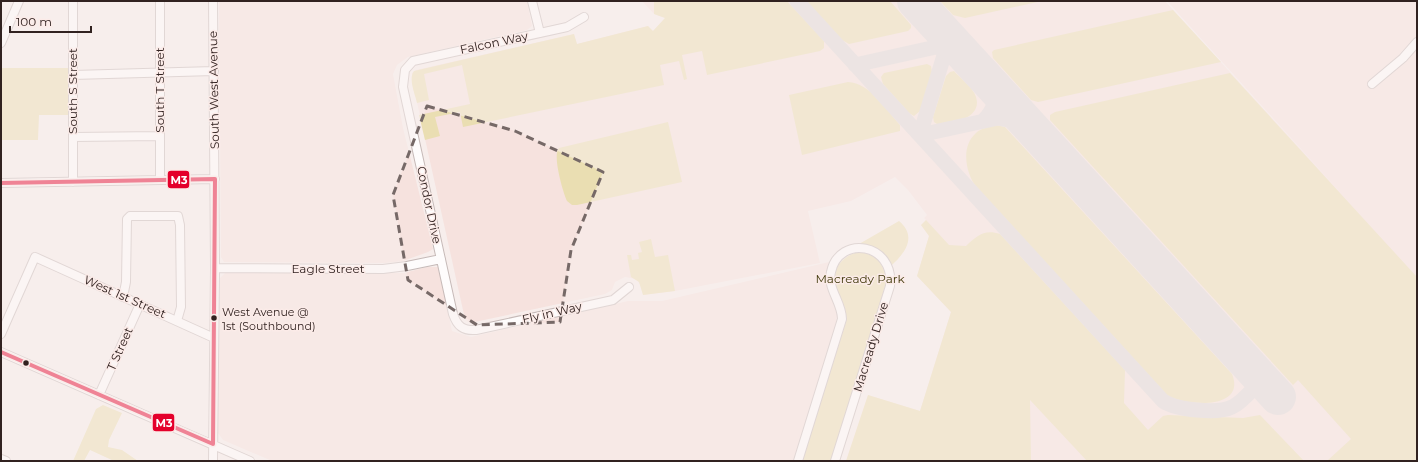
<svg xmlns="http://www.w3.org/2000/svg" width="1418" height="462" font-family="Montserrat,sans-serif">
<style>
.built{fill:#f6e2de}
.green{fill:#eadeb2}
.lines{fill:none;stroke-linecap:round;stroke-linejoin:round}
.taxiway{stroke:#ded8d7;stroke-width:15}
.runway{stroke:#ded8d7;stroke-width:36}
.minor-casing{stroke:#c6bab8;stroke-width:10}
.minor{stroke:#fefcfc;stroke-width:8}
.bus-1-casing{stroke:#fbebe8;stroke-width:7}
.bus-1{stroke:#e4002b;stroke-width:4}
.marked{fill:none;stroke:#766967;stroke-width:3;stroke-dasharray:8 5;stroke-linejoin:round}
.bus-dot{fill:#312220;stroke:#fbebe8;stroke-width:1.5}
.labels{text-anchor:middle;stroke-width:3;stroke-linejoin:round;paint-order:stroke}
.bus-label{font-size:11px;fill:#312220;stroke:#fbebe8;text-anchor:start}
.street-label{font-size:12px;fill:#312220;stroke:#fbebe8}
.park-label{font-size:12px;fill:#41390b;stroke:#fbebe8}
.line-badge{stroke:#fbebe8;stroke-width:1.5}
.badge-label{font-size:11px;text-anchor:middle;font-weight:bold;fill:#fff}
</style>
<rect width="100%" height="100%" fill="#f7eeec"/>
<path class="built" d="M 219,1 L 527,1 L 532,26 L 527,30 L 408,57 L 397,65 L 393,74 L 403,128 L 433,249 L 428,252 L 403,261 L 385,263 L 224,262 L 221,257 Z
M 642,1 L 1165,1 L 1348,201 L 1167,1 L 1417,1 L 1417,461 L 846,461 L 868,395 L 920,411 L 951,312 L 917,276 L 929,236 L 921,225 L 926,220 L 924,218 L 927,215 L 908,190 L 895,177 L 851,201 L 808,211 L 820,263 L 675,291 L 643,295 L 642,287 L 636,279 L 625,277 L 615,282 L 612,290 L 605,294 L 470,323 L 467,321 L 465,319 L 412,80 L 412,73 L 416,70 L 574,34 L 577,44 L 648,26 L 653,31 L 665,18 L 654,14 Z
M 829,262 L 826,281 L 837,315 L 835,330 L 794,461 L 272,461 L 223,440 L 216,430 L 220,278 L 225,273 L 404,273 L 427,267 L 439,267 L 452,331 L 471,337 L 628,301 L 662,301 Z"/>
<path class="green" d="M 654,1 L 787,1 L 824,41 L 824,48 L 820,51 L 707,75 L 702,51 L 682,55 L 687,79 L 684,80 L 679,61 L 660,65 L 664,85 L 463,127 L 460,112 L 435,117 L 440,136 L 425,140 L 419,115 L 470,104 L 462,65 L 424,74 L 429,100 L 417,103 C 415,94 408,79 414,71 L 574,34 L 577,44 L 648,26 L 653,31 L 665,18 L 654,14 Z
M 806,1 L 890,1 L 911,25 L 911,28 L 908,31 L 849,44 L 842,40 Z
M 940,1 L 1042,1 L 965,18 L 953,15 Z
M 1173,10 L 1221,62 L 1038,102 L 1031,100 L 993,58 L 992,52 L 994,50 Z
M 927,64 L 931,66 L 932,72 L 920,111 L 914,116 L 909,113 L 883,84 L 881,77 L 884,73 Z
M 1,68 L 69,68 L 68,115 L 39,115 L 38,140 L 2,140 Z
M 954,71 C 960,78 973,87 976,97 C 983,118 951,125 937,124 L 934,122 L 933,117 L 946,76 L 950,72 Z
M 1230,73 L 1417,277 L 1417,461 L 1327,461 L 1351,439 L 1298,380 L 1293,385 L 1050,120 L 1050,115 L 1055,112 Z
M 848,82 C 870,83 886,109 900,125 L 900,131 L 802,155 L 789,95 Z
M 668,122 L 682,182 L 577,205 L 572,205 L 567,201 C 563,192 552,155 559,148 Z
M 996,125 L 1005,127 L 1232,374 C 1247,411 1184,406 1167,395 L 977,188 C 966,174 960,147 976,133 C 981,128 989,127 996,125 Z
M 926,220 L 949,245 L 966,246 C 977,236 984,229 1000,234 L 1125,370 L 1124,403 L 1148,430 L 1163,416 L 1168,415 L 1243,418 L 1260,415 L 1304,461 L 1087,461 L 1030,400 L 1031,461 L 846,461 L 868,395 L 920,411 L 951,312 L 917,276 L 929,236 L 921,225 Z
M 899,221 C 917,236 906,252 892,265 C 885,252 875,244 859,244 Z
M 651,239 L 655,257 L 668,255 L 675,291 L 643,295 L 639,282 L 631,277 L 627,255 L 631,255 L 632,260 L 639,259 L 638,253 L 642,252 L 639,242 Z
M 858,252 C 877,253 886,266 886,283 L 831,461 L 802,461 L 846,322 C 848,307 840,300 836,287 C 830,270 842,256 858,252 Z
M 103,405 L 122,413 L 109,440 L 108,447 L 122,450 L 138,461 L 114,461 L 90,450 L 84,461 L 73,461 L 96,409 Z"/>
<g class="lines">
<path class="taxiway" d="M 797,1 L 1163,401 C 1176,410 1218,414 1232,407 C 1243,402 1253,388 1262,380
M 855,65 L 936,47 L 953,49 L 970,61
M 983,121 C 995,109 998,98 990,83
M 920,135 L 998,118 L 1018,122 L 1038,135
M 924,140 L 922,128 L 945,52 L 943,36 L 933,20"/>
<path class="runway" d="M 915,1 L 1278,397"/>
<g class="minor-casing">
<path id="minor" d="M 73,1 L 73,182
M 532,1 L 540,33
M 584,17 L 567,27 L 413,61 L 405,70 L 403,87 L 453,314 C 457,326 463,331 476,330 L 613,300 L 629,287
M 1,43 L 19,1
M 73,75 L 214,71
M 1372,84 L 1403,58 L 1417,42
M 73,137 L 160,136
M 160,180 L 160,1
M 1,183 L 215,179
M 215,268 L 383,269 L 407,266 L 441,259
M 123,297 L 126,282 L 127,219 L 130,216 L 178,216 L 180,225 L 181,307 L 177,321
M 1,334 L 35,257 L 214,338
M 1,352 L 250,461
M 99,395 L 140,304
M 1,459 L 6,461
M 213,461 L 215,268 L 213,1
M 798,461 L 842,319 C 842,302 827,289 831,272 C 839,234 895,243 890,286 L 835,461"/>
</g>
<use href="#minor" class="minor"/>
<g class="bus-1-casing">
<path id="bus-1" d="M 1,183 L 215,179 L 213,444 L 1,352"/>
</g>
<use href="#bus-1" class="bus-1"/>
</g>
<path d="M0 0H1418V462H0ZM 427,106 L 515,131 L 603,172 L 571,250 L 560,322 L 477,325 L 408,280 L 393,195 Z" fill="#f7eeec" fill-opacity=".55" fill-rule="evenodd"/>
<path class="marked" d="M 427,106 L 515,131 L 603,172 L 571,250 L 560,322 L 477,325 L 408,280 L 393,195 Z"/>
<g class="bus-dot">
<circle cx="214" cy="318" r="3.5"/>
<circle cx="26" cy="363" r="3.5"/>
</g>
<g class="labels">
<g class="bus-label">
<text x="222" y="316">West Avenue @<tspan x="222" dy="14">1st (Southbound)</tspan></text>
</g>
<g class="street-label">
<text transform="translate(494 43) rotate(-12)" y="4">Falcon Way</text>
<text transform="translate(160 90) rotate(-90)" y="4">South T Street</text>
<text transform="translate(214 90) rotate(-91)" y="4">South West Avenue</text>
<text transform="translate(73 91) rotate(-90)" y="4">South S Street</text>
<text transform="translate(429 205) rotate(78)" y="4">Condor Drive</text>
<text x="328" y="273">Eagle Street</text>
<text transform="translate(125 297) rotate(24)" y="4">West 1st Street</text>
<text transform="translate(552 313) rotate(-13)" y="4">Fly in Way</text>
<text transform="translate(871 347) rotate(-73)" y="4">Macready Drive</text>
<text transform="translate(120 349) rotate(-66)" y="4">T Street</text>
</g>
<g class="park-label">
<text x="860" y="283">Macready Park</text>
</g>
</g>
<g class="line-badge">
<rect x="167" y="170" width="23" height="19" rx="4" fill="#e4002b"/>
<rect x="152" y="413" width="23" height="19" rx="4" fill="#e4002b"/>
</g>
<g class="badge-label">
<text x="179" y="184">M3</text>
<text x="164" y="427">M3</text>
</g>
<rect width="1418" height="462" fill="none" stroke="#312220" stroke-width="4"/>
<path d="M10 26v6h81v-6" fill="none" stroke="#312220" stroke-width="2"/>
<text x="16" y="26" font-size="12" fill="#312220" stroke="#fbebe8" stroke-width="3" paint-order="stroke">100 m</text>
</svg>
